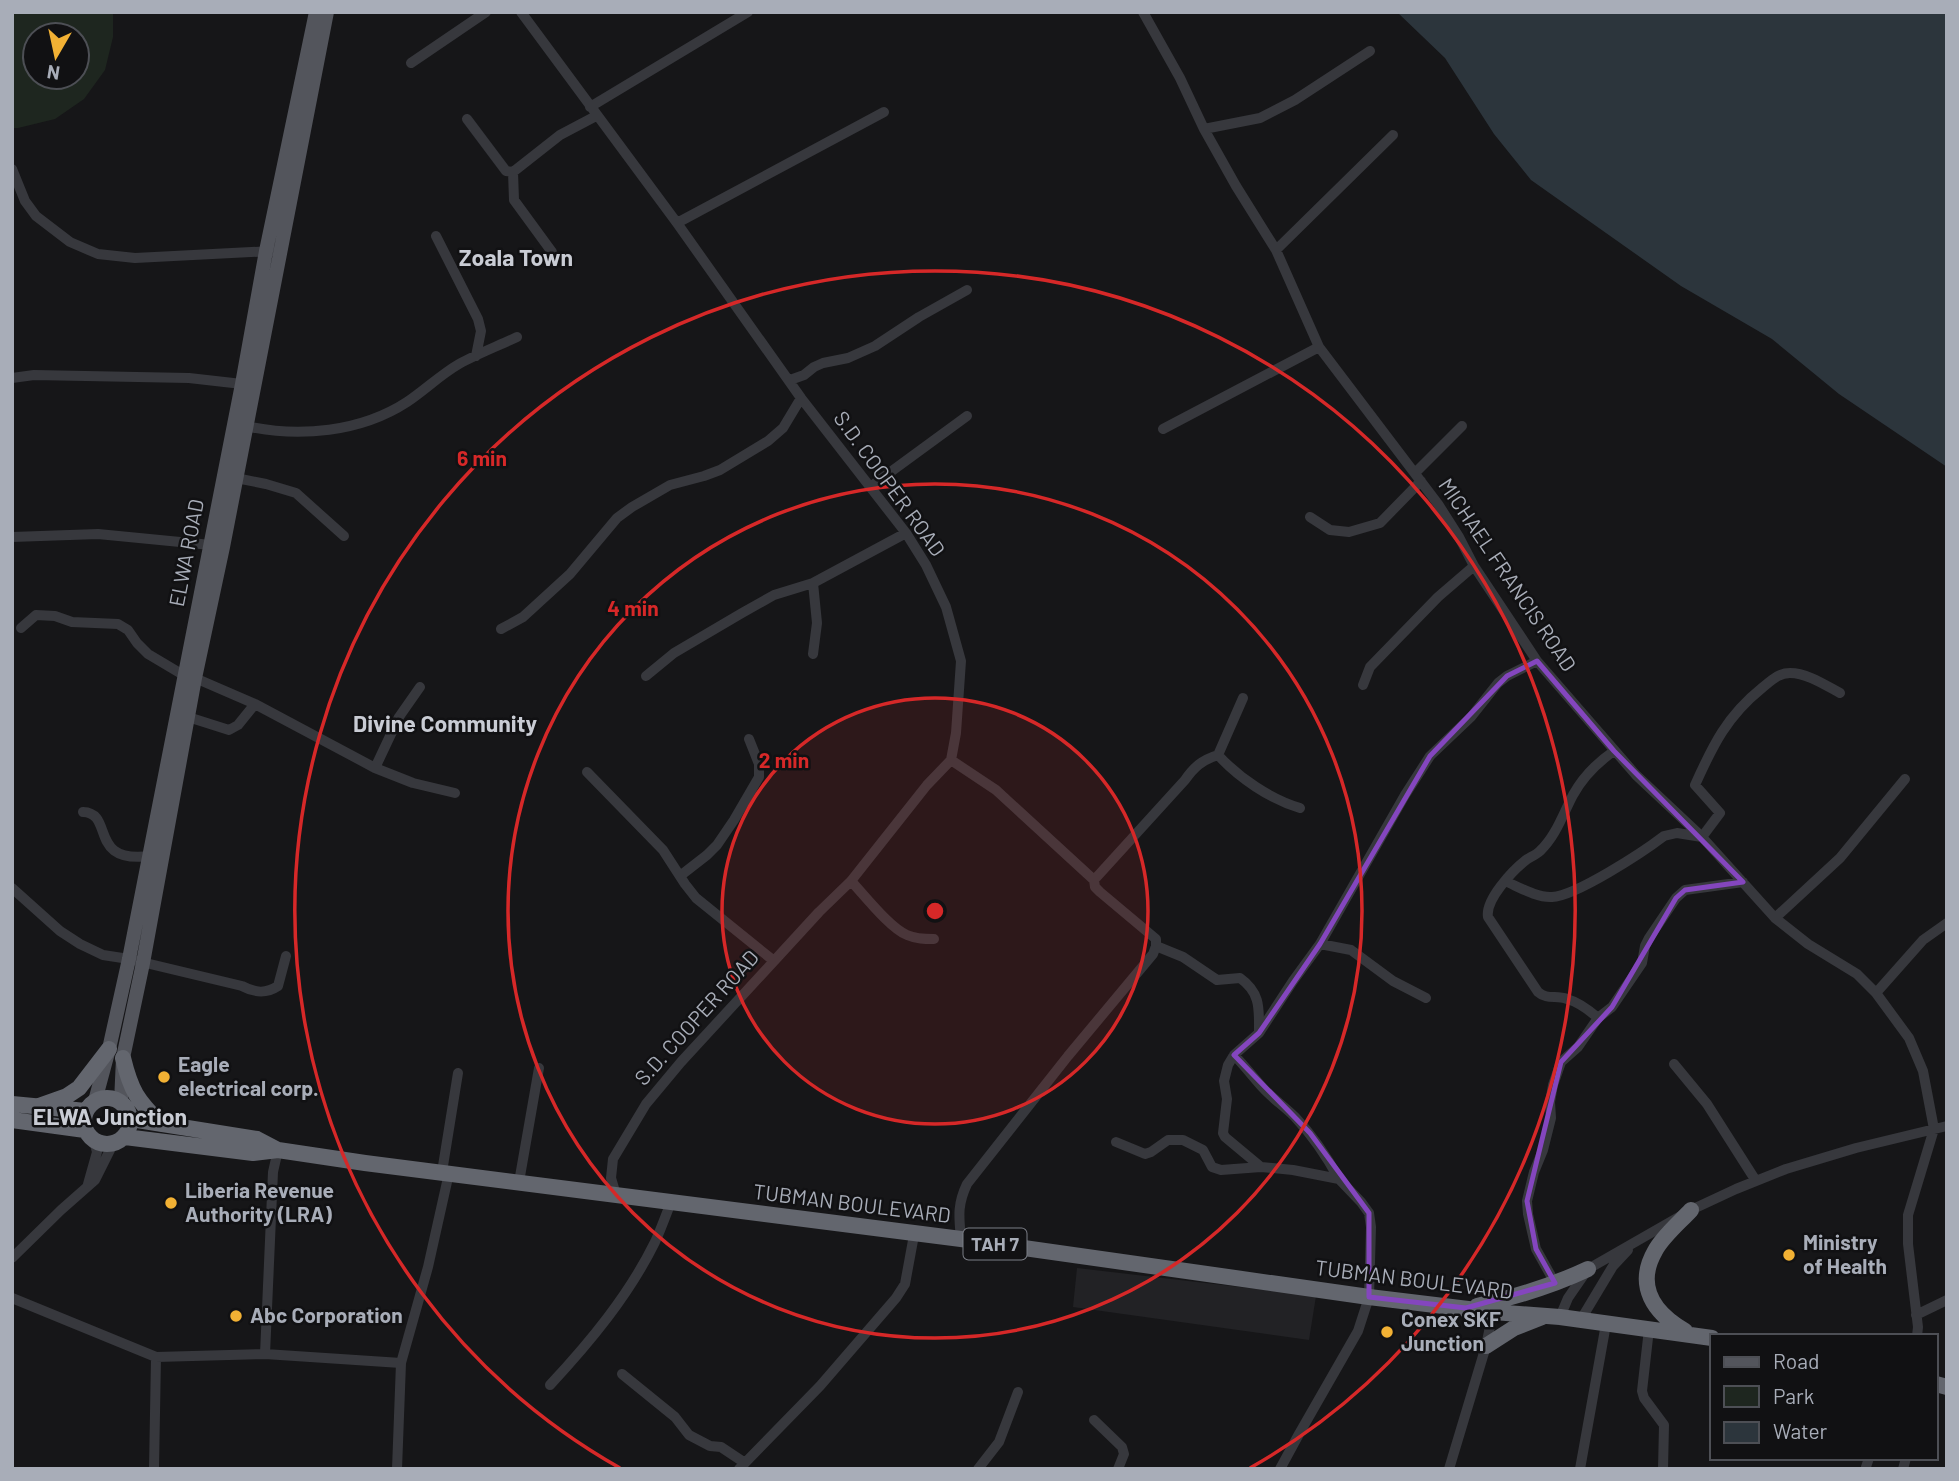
<svg xmlns="http://www.w3.org/2000/svg" width="1959" height="1481" font-family="Barlow,sans-serif">
<style>
.built{fill:#222225}
.green{fill:#1e261f;fill-rule:evenodd}
.water{fill:#2c353c}
.lines{fill:none;stroke-linecap:round;stroke-linejoin:round}
.minor{stroke:#37383d;stroke-width:10}
.major{stroke:#53555c;stroke-width:14}
.highway{stroke:#63666e;stroke-width:16}
.marked{fill:none;stroke:#8446be;stroke-width:5;stroke-linejoin:round}
.ring{fill:none;stroke:#d62828;stroke-width:3.5}
.poi-dot{fill:#f2b134;stroke:#111113;stroke-width:2.5}
.labels{text-anchor:middle;stroke-width:5;stroke-linejoin:round;paint-order:stroke}
.shield{fill:#111113;stroke:#7b7e86;stroke-width:2}
.shield-label{font-size:19px;font-weight:bold;fill:#a8adb8}
.street-label{font-size:21px;fill:#a8adb8;stroke:#111113}
.poi-label{font-size:21px;font-weight:bold;fill:#a8adb8;stroke:#111113;text-anchor:start}
.neighbourhood-label{font-size:23px;font-weight:bold;fill:#c9ccd4;stroke:#111113}
.centre{fill:#d62828;stroke:#111113;stroke-width:3.5}
.ring-label{font-size:21px;text-anchor:middle;font-weight:bold;fill:#d62828;stroke:#111113;stroke-width:5;stroke-linejoin:round;paint-order:stroke}
</style>
<rect width="100%" height="100%" fill="#161618"/>
<path class="built" d="M 1077,1268 L 1316,1296 L 1309,1340 L 1073,1307 Z"/>
<path class="green" d="M 12,12 L 113,12 L 113,37 L 105,70 L 84,99 L 55,119 L 18,128 L 12,128 ZM 35,35 L 77,35 L 77,77 L 35,77 Z"/>
<path class="water" d="M 1397,12 L 1947,12 L 1947,467 L 1839,394 L 1772,339 L 1681,286 L 1531,180 L 1494,134 L 1445,58 Z"/>
<g class="lines">
<path class="minor" d="M 521,12 L 677,223 L 801,398 L 906,533 L 926,565 L 946,607 L 961,661 L 956,733 L 951,760 L 927,785 L 851,881 L 819,912 L 774,961 L 681,1062 L 646,1104 L 613,1159 L 611,1178 L 616,1195
M 1143,12 L 1180,78 L 1204,129 L 1236,186 L 1276,250 L 1319,347 L 1438,504 L 1459,537 L 1474,566 L 1537,661 L 1636,775 L 1702,837 L 1775,918 L 1808,944 L 1857,974 L 1876,993 L 1909,1038 L 1923,1071 L 1934,1129 L 1908,1215 L 1908,1244 L 1918,1327 L 1917,1336
M 411,63 L 486,12
M 590,107 L 748,12
M 467,119 L 506,171 L 513,172 L 560,135 L 596,116
M 1204,129 L 1260,118 L 1295,100 L 1370,51
M 12,169 L 25,201 L 36,216 L 70,242 L 98,254 L 135,258 L 273,251
M 513,172 L 514,200 L 552,252
M 677,223 L 884,112
M 436,236 L 478,319 L 481,331 L 476,356
M 1276,250 L 1393,135
M 12,378 L 34,375 L 189,378 L 242,384
M 790,380 L 804,375 L 814,367 L 823,363 L 848,358 L 875,346 L 919,317 L 967,290
M 246,426 C 299,438 361,432 407,402 C 425,390 440,375 459,364 C 477,354 498,346 517,337
M 1163,429 L 1319,347
M 1415,473 L 1462,426
M 236,478 L 266,484 L 296,493 L 344,536
M 870,487 L 967,416
M 1310,517 L 1330,530 L 1349,532 L 1380,523 L 1421,481
M 12,537 L 98,534 L 211,545
M 813,583 L 817,623 L 813,654
M 21,628 L 36,615 L 55,616 L 72,622 L 118,624 L 128,630 L 137,643 L 148,654 L 185,676
M 501,629 L 523,617 L 570,574 L 617,518 L 632,507 L 670,485 L 704,476 L 720,470 L 768,441 L 783,428 L 801,398
M 646,676 L 674,653 L 742,613 L 774,595 L 813,583 L 906,533
M 195,678 L 255,704 L 375,768 L 413,783 L 455,793
M 1363,685 L 1370,667 L 1438,597 L 1474,566
M 188,717 L 229,730 L 238,725 L 255,704
M 1218,755 C 1239,778 1270,799 1300,808
M 951,760 L 996,790 L 1094,880 L 1095,887 L 1100,892 L 1156,939 L 1156,946 L 1153,954 L 1068,1056 L 967,1184 C 957,1205 959,1217 961,1239
M 375,768 L 399,717 L 420,687
M 587,772 L 663,850 L 685,884 L 696,898 L 774,961
M 83,812 C 115,813 87,864 150,856
M 680,876 L 707,855 L 717,845 L 734,820 L 759,777 L 759,764 L 749,739
M 1094,880 L 1185,780 C 1194,767 1202,760 1218,755 L 1243,698
M 851,881 C 865,896 890,928 907,935 C 916,939 925,939 934,939
M 1505,881 C 1519,887 1537,898 1552,897 C 1576,896 1643,852 1664,836 L 1677,833 L 1702,837 L 1720,813 L 1695,785 C 1713,745 1727,716 1762,688 C 1771,681 1778,673 1790,673 C 1807,673 1825,685 1840,693
M 12,888 L 60,931 L 80,944 L 103,955 L 129,959 L 242,986 C 255,993 266,994 278,986 L 286,956
M 1775,918 L 1840,858 L 1905,779
M 1320,944 L 1351,950 L 1393,981 L 1426,998
M 1156,946 L 1183,957 L 1217,980 L 1240,978 C 1261,993 1259,1009 1259,1033
M 1876,993 L 1923,940 L 1947,923
M 1598,1018 C 1589,1010 1578,1002 1567,999 C 1556,995 1547,1000 1538,992 L 1488,917 C 1485,900 1512,871 1526,860 C 1530,857 1536,855 1540,851 C 1556,836 1563,814 1573,795 C 1583,777 1598,762 1614,751
M 1234,1055 C 1244,1065 1253,1077 1263,1088 C 1272,1098 1285,1107 1295,1117 C 1313,1136 1327,1157 1339,1179
M 1674,1064 L 1707,1104 L 1756,1181
M 1116,1142 L 1145,1154 L 1151,1152 L 1168,1140 L 1183,1140 L 1203,1150 L 1212,1167 L 1221,1170 L 1261,1167 L 1293,1170 L 1339,1179 L 1361,1202 L 1369,1213 L 1371,1227 L 1369,1297 L 1358,1331 L 1299,1434 L 1280,1469
M 1261,1167 L 1225,1137 L 1223,1133 L 1227,1099 L 1224,1081 L 1228,1065 L 1234,1055 L 1259,1033 L 1293,981 L 1320,944 L 1405,795 L 1430,756 L 1471,717 L 1498,683 L 1507,676 L 1537,661
M 442,1172 L 458,1073
M 519,1182 L 539,1068
M 88,1184 L 97,1152 L 94,1141
M 12,1258 L 61,1210 L 95,1180 L 113,1144
M 1555,1283 L 1536,1249 L 1528,1214 L 1527,1201 L 1534,1172 L 1543,1150 L 1551,1118 L 1550,1102 L 1553,1085 L 1561,1062 L 1578,1047 L 1598,1018 L 1612,1007 L 1642,963 L 1645,946 L 1649,938 L 1676,898 L 1685,890 L 1743,882
M 12,1298 L 156,1357 L 154,1469
M 1916,1315 L 1947,1300
M 1560,1317 L 1568,1298 L 1588,1269 L 1691,1210 L 1736,1189 L 1786,1169 L 1856,1148 L 1947,1126
M 1580,1321 L 1613,1266 L 1628,1250
M 1649,1329 L 1642,1391 L 1644,1398 L 1664,1425 L 1663,1469
M 265,1354 L 273,1172 L 278,1150
M 156,1357 L 265,1354 L 401,1363
M 622,1374 L 675,1417 L 689,1435 L 710,1446 L 721,1447 L 745,1463
M 550,1385 C 590,1342 629,1295 655,1242 C 661,1229 666,1215 671,1202
M 1094,1420 L 1122,1447 L 1124,1454 L 1118,1469
M 1866,1467 L 1869,1458
M 397,1469 L 401,1363 L 428,1267 L 449,1173
M 739,1469 L 820,1386 L 896,1298 L 905,1284 L 914,1235
M 978,1469 L 999,1442 L 1018,1392
M 1449,1469 L 1486,1346 L 1493,1312
M 1580,1469 L 1606,1324
M 1903,1469 L 1906,1458"/>
<path class="major" d="M 95,1101 L 109,1049 L 129,959 L 242,384 L 266,251 L 316,12
M 121,1102 L 123,1058 L 143,963 L 195,678 L 223,547 L 327,12"/>
<path class="highway" d="M 123,1058 C 131,1091 137,1100 161,1124
M84 1121a23 23 0 1 1 46 0a23 23 0 1 1-46 0Z
M 12,1104 L 86,1111
M 36,1107 L 67,1096 L 79,1088 L 109,1049
M 131,1119 L 257,1139 L 278,1150
M 12,1120 L 85,1130
M 125,1137 L 253,1153 L 278,1150 L 365,1163 L 961,1239 L 1369,1297 L 1493,1312 L 1560,1317 L 1712,1338
M 1477,1306 C 1515,1297 1552,1286 1588,1269
M 1685,1331 C 1654,1313 1635,1286 1655,1251 C 1662,1237 1680,1222 1691,1210
M 1486,1346 L 1514,1328 L 1542,1317
M 1936,1384 L 1947,1387"/>
</g>
<path class="marked" d="M 1537,661 L 1614,751 L 1743,882 L 1685,890 L 1676,898 L 1612,1007 L 1561,1062 L 1527,1201 L 1536,1249 L 1555,1283 L 1466,1308 L 1369,1297 L 1369,1213 L 1310,1133 L 1234,1055 L 1259,1033 L 1320,944 L 1430,756 L 1507,676 Z"/>
<circle cx="935" cy="911" r="213" fill="#d62828" fill-opacity=".12"/>
<g class="ring">
<circle cx="935" cy="911" r="213"/>
<circle cx="935" cy="911" r="427"/>
<path d="M620 1468A640 640 0 1 1 1250 1468"/>
</g>
<g class="poi-dot">
<circle cx="164" cy="1077" r="7"/>
<circle cx="171" cy="1203" r="7"/>
<circle cx="1789" cy="1255" r="7"/>
<circle cx="236" cy="1316" r="7"/>
<circle cx="1387" cy="1332" r="7"/>
</g>
<g class="labels">
<rect class="shield" x="963.5" y="1228.5" width="63" height="31" rx="5"/>
<g class="shield-label">
<text x="995" y="1251">TAH 7</text>
</g>
<g class="street-label">
<text transform="translate(889 484) rotate(54)" y="7">S.D. COOPER ROAD</text>
<text transform="translate(187 553) rotate(-79)" y="7">ELWA ROAD</text>
<text transform="translate(1507 575) rotate(56)" y="7">MICHAEL FRANCIS ROAD</text>
<text transform="translate(697 1018) rotate(-48)" y="7">S.D. COOPER ROAD</text>
<text transform="translate(852 1204) rotate(7)" y="7">TUBMAN BOULEVARD</text>
<text transform="translate(1414 1280) rotate(7)" y="7">TUBMAN BOULEVARD</text>
</g>
<g class="poi-label">
<text x="178" y="1072">Eagle<tspan x="178" dy="24">electrical corp.</tspan></text>
<text x="185" y="1198">Liberia Revenue<tspan x="185" dy="24">Authority (LRA)</tspan></text>
<text x="1803" y="1250">Ministry<tspan x="1803" dy="24">of Health</tspan></text>
<text x="250" y="1323">Abc Corporation</text>
<text x="1401" y="1327">Conex SKF<tspan x="1401" dy="24">Junction</tspan></text>
</g>
<g class="neighbourhood-label">
<text x="516" y="266">Zoala Town</text>
<text x="445" y="732">Divine Community</text>
<text x="110" y="1125">ELWA Junction</text>
</g>
</g>
<circle cx="935" cy="911" r="10" class="centre"/>
<g class="ring-label">
<text x="482" y="466">6 min</text>
<text x="633" y="616">4 min</text>
<text x="784" y="768">2 min</text>
</g>
<rect width="1959" height="1481" fill="none" stroke="#a8adb8" stroke-width="28"/>
<rect x="1710" y="1334" width="228" height="126" fill="#111113" stroke="#4d4f55" stroke-width="2"/>
<rect x="1724" y="1357" width="35" height="10" fill="#53555c" stroke="#4d4f55" stroke-width="2"/>
<text x="1773" y="1369" font-size="21" fill="#a8adb8">Road</text>
<rect x="1724" y="1386" width="35" height="21" fill="#1e261f" stroke="#4d4f55" stroke-width="2"/>
<text x="1773" y="1404" font-size="21" fill="#a8adb8">Park</text>
<rect x="1724" y="1422" width="35" height="21" fill="#2c353c" stroke="#4d4f55" stroke-width="2"/>
<text x="1773" y="1439" font-size="21" fill="#a8adb8">Water</text>
<g transform="translate(56 56) rotate(189)"><circle r="33" fill="#111113" stroke="#4d4f55" stroke-width="2"/>
<path d="M0-5L12 26L0 18L-12 26Z" fill="#f2b134"/>
<text y="-10" font-size="19" font-weight="bold" text-anchor="middle" fill="#a8adb8">N</text>
</g>
</svg>
